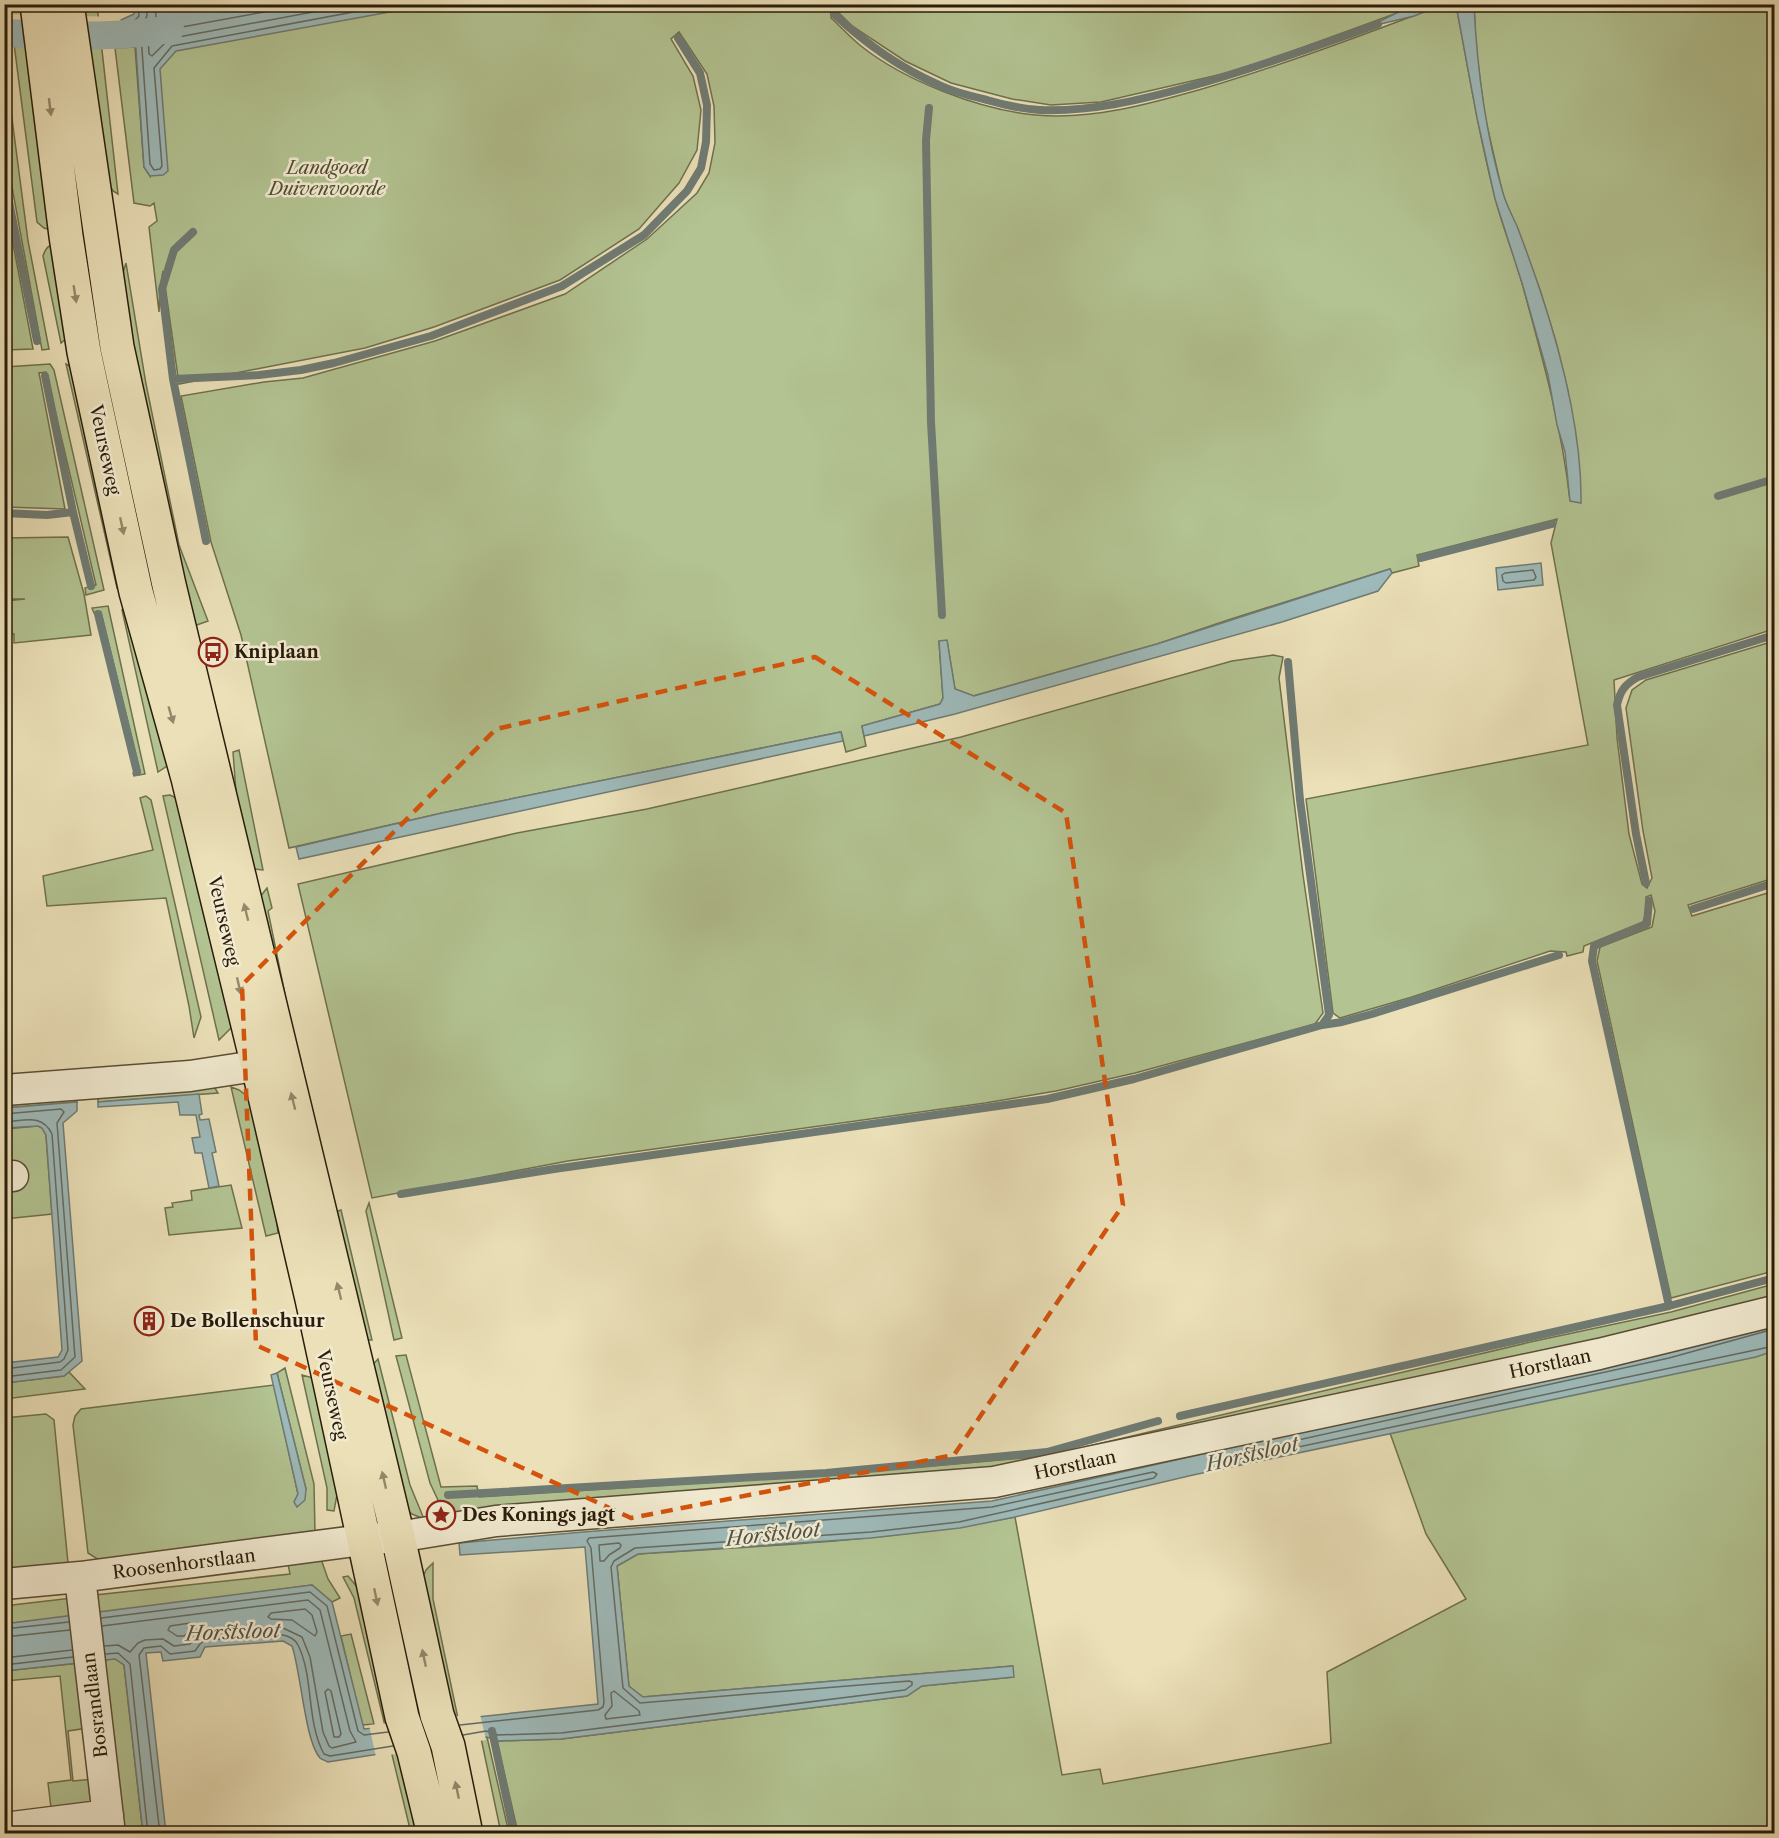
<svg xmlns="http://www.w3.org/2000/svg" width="1779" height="1838" font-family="'Libre Caslon Text',serif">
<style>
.green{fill:#b3c392;stroke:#6e704e;stroke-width:1.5}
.water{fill:#9ebaba;stroke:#6f7b74;stroke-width:1.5}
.pier{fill:#ebe0b8}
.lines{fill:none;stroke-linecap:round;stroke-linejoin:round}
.shore{stroke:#646b62;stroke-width:1.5}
.stream{stroke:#6f7b74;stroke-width:8}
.canal{stroke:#9ebaba;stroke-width:28}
.minor-casing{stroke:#5a4d36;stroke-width:33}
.major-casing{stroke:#291c0a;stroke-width:36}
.minor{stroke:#f2ebd1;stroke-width:30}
.major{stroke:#ebe0b8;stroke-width:33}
.oneway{fill:#94886a}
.marked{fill:none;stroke:#d5530c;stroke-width:4.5;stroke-dasharray:12 8;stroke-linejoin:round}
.labels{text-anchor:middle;stroke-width:5;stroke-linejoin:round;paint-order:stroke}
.park-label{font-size:18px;font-style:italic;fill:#524e33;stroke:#f2ebd1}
.street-label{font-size:18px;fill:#291c0a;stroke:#f2ebd1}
.poi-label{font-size:18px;font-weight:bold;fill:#291c0a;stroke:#f2ebd1;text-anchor:start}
.water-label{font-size:20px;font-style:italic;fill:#525348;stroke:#f2ebd1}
</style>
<rect width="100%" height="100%" fill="#ebe0b8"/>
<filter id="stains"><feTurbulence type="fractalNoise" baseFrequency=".00333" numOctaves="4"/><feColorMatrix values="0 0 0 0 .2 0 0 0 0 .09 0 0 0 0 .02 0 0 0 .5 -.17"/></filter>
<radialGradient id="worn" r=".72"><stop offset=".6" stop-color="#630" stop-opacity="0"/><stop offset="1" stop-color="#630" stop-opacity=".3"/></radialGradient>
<path class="green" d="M 9,5 L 27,5 L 51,230 L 44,228 L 37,222 Z
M 76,5 L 97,5 L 118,194 L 113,191 L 100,170 Z
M 213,5 L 1419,5 L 1271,59 L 1231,72 L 1101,102 L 1051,105 L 1012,99 L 951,83 L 905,61 L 852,26 L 832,6 L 831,18 C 841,27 850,37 861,46 C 905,81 980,110 1036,115 C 1092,120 1149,104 1202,89 C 1283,65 1363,35 1442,5 L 1456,5 C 1469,69 1478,133 1495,197 C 1502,226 1514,254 1522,283 C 1542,356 1562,427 1570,501 L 1568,391 L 1556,342 L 1540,290 L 1503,195 L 1485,117 L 1476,49 L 1474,5 L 1774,5 L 1774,629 L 1614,680 L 1617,738 L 1629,834 L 1642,884 L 1647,888 L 1652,878 L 1643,831 L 1626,708 L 1632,690 L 1646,680 L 1774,641 L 1774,878 L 1688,905 L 1692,916 L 1774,891 L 1774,1271 L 1671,1298 L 1597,961 L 1600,947 L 1652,927 L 1655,911 L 1651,895 L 1646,897 L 1646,912 L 1643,922 L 1584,946 L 1583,952 L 1567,956 L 1566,952 L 1550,951 L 1412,997 L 1340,1018 L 1333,1013 L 1306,799 L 1588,745 L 1551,543 L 1557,519 L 1417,555 L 1419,566 L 1392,573 L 1390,569 L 1228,620 L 1157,644 L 973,696 L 955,689 L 947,641 L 939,642 L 943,698 L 940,704 L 862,726 L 866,746 L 846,752 L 841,732 L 442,813 L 289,848 L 241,635 L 211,542 L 181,396 L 264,382 L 303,378 L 435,341 L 565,294 L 647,239 L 697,193 L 709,173 L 715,143 L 714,106 L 707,74 L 679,32 L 671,39 L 693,76 L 701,110 L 697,150 L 679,183 L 639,229 L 560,280 L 434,327 L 365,348 L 179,384 L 163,271 L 160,288 L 159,312 L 149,227 L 157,221 L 154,203 L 150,206 L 134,203 L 115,48 L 135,47 L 144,167 L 150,176 L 139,18 Z
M 5,65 L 28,241 L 49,349 L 42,350 L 5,149 Z
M 4,196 L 33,349 L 5,350 Z
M 57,243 L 68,337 L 61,343 L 43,256 C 46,247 49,245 57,243 Z
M 126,263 L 146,384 L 179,545 L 208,621 L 194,626 L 118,299 L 121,279 Z
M 50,364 L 54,370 L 104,590 L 86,595 L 85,588 L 96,585 L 46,372 L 39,373 L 65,509 L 5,507 L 5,367 Z
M 66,364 L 73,368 L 123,585 L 117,588 Z
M 68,537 L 84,594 L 91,635 L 14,643 L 14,634 L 5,634 L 5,601 L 25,599 L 5,599 L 5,538 Z
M 108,606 L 145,774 L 134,776 L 133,773 L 140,771 L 101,612 L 94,613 L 92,608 Z
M 131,609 L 170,759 L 167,766 L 158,772 L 122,610 Z
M 1273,655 L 1283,657 L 1279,678 L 1303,875 L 1323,1013 L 1315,1024 L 1135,1073 L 1056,1091 L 985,1103 L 568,1161 L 372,1198 L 298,884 L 517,833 L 647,809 L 961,737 L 1232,661 Z
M 239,750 L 263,870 L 253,869 L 239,832 L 233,752 Z
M 170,795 L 178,799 L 236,1023 L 219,1040 L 163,796 Z
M 146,796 L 151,800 L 201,1017 L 194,1038 L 189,1006 L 166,898 L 47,906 L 43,876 L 153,850 L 140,798 Z
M 267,888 L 272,908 L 268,911 L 288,1009 L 260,897 Z
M 213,1085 L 218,1093 L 98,1102 L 98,1094 Z
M 231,1087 L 239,1090 L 252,1100 L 270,1155 L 278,1233 L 266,1236 Z
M 71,1094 L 77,1102 L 5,1108 L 5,1098 Z
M 38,1126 L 42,1128 L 46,1135 L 52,1214 L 5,1219 L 5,1129 Z
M 231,1185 L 242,1228 L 169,1235 L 165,1208 L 173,1207 L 172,1203 L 192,1200 L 191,1191 Z
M 369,1203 L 402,1338 L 394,1340 L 366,1211 Z
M 341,1210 L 372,1340 L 368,1340 L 361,1335 L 335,1212 Z
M 1774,1284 L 1774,1299 L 1746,1307 L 994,1473 L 445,1515 L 430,1483 L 396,1356 L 406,1355 L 441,1487 L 477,1486 L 479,1497 L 823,1475 L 1047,1456 L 1535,1341 L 1671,1312 Z
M 1774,1351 L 1774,1833 L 518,1833 L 497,1741 L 561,1739 L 907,1696 L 922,1686 L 1013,1677 L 1012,1666 L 643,1697 L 629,1687 L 617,1566 L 638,1554 C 764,1546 891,1541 1015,1517 L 1062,1775 L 1100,1769 L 1103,1784 L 1331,1743 L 1327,1672 L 1466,1599 L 1426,1534 L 1390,1433 Z
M 378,1359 L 410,1485 L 424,1519 L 412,1514 L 402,1506 L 367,1371 Z
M 285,1368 L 314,1484 L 315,1533 L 99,1560 L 88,1553 L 73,1425 L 75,1416 L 81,1409 L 274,1385 L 298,1494 L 294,1502 L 306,1489 L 277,1373 Z
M 69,1372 L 85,1389 L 5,1399 L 4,1383 L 64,1376 Z
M 302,1375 L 317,1379 L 338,1489 L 334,1511 L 327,1510 L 327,1488 Z
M 46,1414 L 54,1420 L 68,1563 L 5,1570 L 4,1418 Z
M 317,1557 L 322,1562 L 328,1579 L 340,1598 L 332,1602 L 312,1585 L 94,1614 L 95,1595 L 290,1574 L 287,1559 Z
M 433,1563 L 433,1599 L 482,1833 L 421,1581 L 426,1570 Z
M 348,1576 L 358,1588 L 426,1833 L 411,1833 L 354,1598 L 343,1577 Z
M 72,1598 L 75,1616 L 5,1624 L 4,1606 Z
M 351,1634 L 374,1724 L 362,1725 L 341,1636 Z
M 115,1658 L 124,1665 L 143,1833 L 119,1833 L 100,1661 Z
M 80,1663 L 88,1728 L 68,1731 L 73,1781 L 94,1779 L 95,1790 L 91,1802 L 52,1816 L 48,1783 L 71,1780 L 60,1676 L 5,1681 L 4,1671 Z
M 487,1737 L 509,1833 L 501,1833 L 481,1738 Z"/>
<path class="water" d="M 132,5 L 428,5 L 176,51 L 160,69 L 168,171 L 163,175 L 150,176 L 144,167 L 135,36 L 123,30 L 5,38 L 5,17 L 121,20 L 134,14 Z
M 1413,5 L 1442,5 L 1414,16 L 1368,27 Z
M 1456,5 L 1474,5 C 1477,68 1485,131 1503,193 C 1506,204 1512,215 1517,226 C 1525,247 1533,269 1540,290 C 1562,356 1582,434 1581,503 L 1570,501 L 1565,452 L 1557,425 L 1548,375 L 1522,283 L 1495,199 L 1477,118 Z
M 1541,563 L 1543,585 L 1498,590 L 1496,568 Z
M 1390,569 L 1392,573 L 1378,591 L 1282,622 L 955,714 L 864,736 L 862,726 L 940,704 L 943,698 L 939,641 L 947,640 L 955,689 L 974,696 L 1157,644 Z
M 841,732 L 843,741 L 299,859 L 296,847 L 442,813 Z
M 199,1094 L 202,1114 L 199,1115 L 200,1120 L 209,1119 L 216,1152 L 212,1153 L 219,1186 L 209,1188 L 202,1153 L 195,1153 L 192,1138 L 200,1137 L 196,1115 L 180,1115 L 178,1102 L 98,1107 L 98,1102 Z
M 77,1102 L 77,1111 L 63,1123 L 82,1361 L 64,1376 L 5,1383 L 5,1363 L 58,1357 L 62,1350 L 46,1135 L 42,1128 L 38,1126 L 5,1128 L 5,1108 Z
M 1774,1323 L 1774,1351 L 1756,1357 L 1193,1475 L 1015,1517 L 960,1528 L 871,1538 L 638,1554 L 617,1566 L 629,1686 L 643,1697 L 1013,1666 L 1014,1677 L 922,1686 L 907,1696 L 561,1739 L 497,1741 L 487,1737 L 328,1762 C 326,1761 321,1759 320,1758 C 305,1742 301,1672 292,1646 L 283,1641 L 205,1647 L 200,1657 L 163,1661 L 161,1652 L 146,1653 L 166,1833 L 143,1833 L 124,1665 L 115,1659 L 5,1671 L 4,1624 L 312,1585 L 332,1602 L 364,1729 L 598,1704 L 585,1547 L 460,1555 L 459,1543 L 583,1532 L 992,1501 L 1341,1423 Z
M 277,1373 L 306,1489 L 305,1500 L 297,1507 L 294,1502 L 298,1494 L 271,1375 Z"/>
<path class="pier" d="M 4,14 L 120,17 L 122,33 L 5,41 Z
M 480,1714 L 486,1740 L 376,1757 L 369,1725 Z"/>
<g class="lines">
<path class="shore" d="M 138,4 L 139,16 L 130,25 L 141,35 L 150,164 L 154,170 L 160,169 L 162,166 L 154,68 L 172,46 L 396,4
M 146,4 L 147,15 L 144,25 L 148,34 L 149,54 L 152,56 L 167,41 L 173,38 L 356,4
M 155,4 C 158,15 152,26 160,34 L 171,29 L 308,4
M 1533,570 L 1536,577 L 1534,580 L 1506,583 L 1503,581 L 1502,575 L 1505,573 Z
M 4,1114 L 61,1109 L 64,1112 L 57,1123 L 75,1357 L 61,1370 L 4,1377
M 4,1122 C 24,1121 42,1113 52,1134 L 68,1350 L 64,1359 L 60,1362 L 4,1369
M 1774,1329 L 1669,1358 L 1230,1455 L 1228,1458 L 1232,1461 L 1774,1346
M 619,1543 L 621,1545 L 620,1548 L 609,1555 L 604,1561 L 600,1561 L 599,1545 Z
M 305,1609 L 312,1615 L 317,1632 L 315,1636 L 292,1620 L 271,1619 L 268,1617 L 271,1613 Z
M 101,1618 L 310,1592 L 327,1606 L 358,1731 L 364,1735 L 388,1732
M 190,1623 L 193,1628 L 184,1636 L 177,1636 L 168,1630 L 170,1626 Z
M 102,1626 L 308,1600 L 320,1610 L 350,1731 L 356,1742 L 332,1748 L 329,1746 L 323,1732 L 310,1657 L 302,1637 L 283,1628 L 203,1634 L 196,1637 L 190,1644 L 174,1646 L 163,1639 L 145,1640 L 138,1643 L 130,1652 L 118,1645 L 105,1646
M 4,1629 L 69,1622
M 4,1637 L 70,1630
M 106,1654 L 118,1653 L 130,1664 L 148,1834
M 4,1658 L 72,1650
M 4,1665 L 73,1657
M 328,1689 L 331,1691 L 341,1734 L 339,1737 L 334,1737 L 325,1692 Z
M 614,1691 L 639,1711 L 640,1715 L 606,1719 L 605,1715 L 612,1706 L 611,1693 Z
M 460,1725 L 598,1710 L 603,1707 L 604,1702 L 591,1548 L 587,1541 L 589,1538 L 992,1507 L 1153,1472 L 1157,1474 L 1154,1478 L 959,1522 L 871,1532 L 635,1548 L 614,1561 L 611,1567 L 623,1688 L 640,1703 L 909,1681 L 912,1682 L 912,1685 L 905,1690 L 561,1733 L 498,1735 L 486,1731 L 463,1735
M 160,1834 L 139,1655 L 144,1648 L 161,1646 L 170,1654 L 195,1651 L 200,1644 L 204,1641 C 225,1639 265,1632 283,1635 C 289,1636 296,1640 298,1645 C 314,1677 306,1721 324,1754 L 330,1756 L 393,1746"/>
<path class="stream" d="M 834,14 C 865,43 900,68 939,85 C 954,92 971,96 987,100 C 1004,105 1022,109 1040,110 C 1091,112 1140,100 1188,87 C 1253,69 1315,47 1378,24
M 929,108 L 926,140 L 931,422 L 942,615
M 4,177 L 37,341
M 193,232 L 174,250 L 162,289 L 173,379 L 206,541
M 45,376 L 73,512 L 91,586
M 173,379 L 259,375 L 301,370 L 334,363 L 431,336 L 562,286 L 644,235 L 687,191 L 701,168 L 706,142 L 707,105 L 700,73 L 678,38
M 1718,496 L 1774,479
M 4,513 L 47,515 L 73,512
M 1421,558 L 1552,524
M 98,614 L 137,772
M 1646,883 L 1636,834 L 1617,705 C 1620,691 1625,684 1638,677 L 1774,635
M 1649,901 L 1647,924 L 1594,946 L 1592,961 L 1669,1306
M 1693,909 L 1774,883
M 1322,1025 L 1342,1022 L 1372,1014 L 1559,955
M 401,1194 L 554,1169 L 1047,1099 L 1134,1079 L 1322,1025 L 1329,1015 L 1300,800 L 1288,662
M 1180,1416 L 1669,1306 L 1774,1278
M 448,1495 L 826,1473 L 1047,1452 L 1158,1421
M 492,1731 L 514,1834"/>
<path class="canal" d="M 4,33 C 59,35 116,39 170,29"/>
<g class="minor-casing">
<path id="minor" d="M 4,1090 L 190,1076 L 281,1062
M 4,1176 L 13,1176
M 80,1577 L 110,1834
M 4,1584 L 80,1577 L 363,1540 L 404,1536 L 496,1521 L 994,1482 L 1599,1354 L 1774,1311
M 4,1828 L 108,1815"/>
</g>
<g class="major-casing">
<path id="major" d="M 37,4 L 66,236 L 84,352 L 136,592 L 188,778 L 258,1066 L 312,1299 L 402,1717 L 414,1752 L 434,1834
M 67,4 L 117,347 L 169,585 L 398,1537 L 437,1715 L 448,1746 L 466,1834"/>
</g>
<use href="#minor" class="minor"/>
<use href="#major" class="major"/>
</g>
<defs><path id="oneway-solid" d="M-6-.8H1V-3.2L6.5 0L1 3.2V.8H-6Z" transform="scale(1.5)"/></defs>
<g class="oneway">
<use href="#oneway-solid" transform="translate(50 107) rotate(83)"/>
<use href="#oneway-solid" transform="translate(75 294) rotate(81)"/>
<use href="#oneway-solid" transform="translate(122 526) rotate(78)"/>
<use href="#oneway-solid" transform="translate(171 715) rotate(74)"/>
<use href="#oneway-solid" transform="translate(246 912) rotate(-104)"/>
<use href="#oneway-solid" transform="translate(239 986) rotate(77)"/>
<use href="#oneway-solid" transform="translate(293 1101) rotate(-104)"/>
<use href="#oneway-solid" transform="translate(339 1291) rotate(-104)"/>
<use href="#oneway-solid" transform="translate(384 1480) rotate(-103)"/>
<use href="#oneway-solid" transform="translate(376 1597) rotate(78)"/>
<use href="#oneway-solid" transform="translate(424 1658) rotate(-102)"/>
<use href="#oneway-solid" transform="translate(457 1790) rotate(-102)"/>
</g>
<path class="marked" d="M 815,657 L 1066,813 L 1123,1205 L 954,1455 L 631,1518 L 256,1345 L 242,985 L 496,729 Z"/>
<defs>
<g id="bus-ring" transform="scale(1.5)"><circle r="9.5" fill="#f2ebd1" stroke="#8f2418" stroke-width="1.5"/><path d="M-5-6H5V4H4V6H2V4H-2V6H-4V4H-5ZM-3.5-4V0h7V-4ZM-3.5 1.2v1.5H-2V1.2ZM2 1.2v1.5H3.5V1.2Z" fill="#8f2418"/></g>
<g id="building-ring" transform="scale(1.5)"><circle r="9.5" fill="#f2ebd1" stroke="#8f2418" stroke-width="1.5"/><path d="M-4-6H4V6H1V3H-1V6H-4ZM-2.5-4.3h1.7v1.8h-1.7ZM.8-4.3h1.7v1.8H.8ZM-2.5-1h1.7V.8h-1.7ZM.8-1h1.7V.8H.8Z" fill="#8f2418"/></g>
<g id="sight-ring" transform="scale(1.5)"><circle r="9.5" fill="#f2ebd1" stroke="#8f2418" stroke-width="1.5"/><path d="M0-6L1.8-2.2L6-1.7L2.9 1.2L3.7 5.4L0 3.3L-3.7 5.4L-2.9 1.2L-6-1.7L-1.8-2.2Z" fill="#8f2418"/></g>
</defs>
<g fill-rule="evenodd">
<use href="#bus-ring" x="213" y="652"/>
<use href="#building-ring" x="149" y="1321"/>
<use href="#sight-ring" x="441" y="1515"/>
</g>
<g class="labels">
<g class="park-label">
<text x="327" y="174">Landgoed<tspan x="327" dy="21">Duivenvoorde</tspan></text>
</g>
<g class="street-label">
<text transform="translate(105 450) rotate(78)" y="6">Veurseweg</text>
<text transform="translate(224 921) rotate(77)" y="6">Veurseweg</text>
<text transform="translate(1550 1364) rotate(-12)" y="6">Horstlaan</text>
<text transform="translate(332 1395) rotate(78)" y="6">Veurseweg</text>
<text transform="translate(1075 1465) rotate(-12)" y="6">Horstlaan</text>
<text transform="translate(184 1564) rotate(-7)" y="6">Roosenhorstlaan</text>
<text transform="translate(95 1705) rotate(-97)" y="6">Bosrandlaan</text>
</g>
<g class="poi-label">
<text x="234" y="658">Kniplaan</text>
<text x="170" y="1327">De Bollenschuur</text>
<text x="462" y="1521">Des Konings jagt</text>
</g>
<g class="water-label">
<text transform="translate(1252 1454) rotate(-13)" y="7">Horstsloot</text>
<text transform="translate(773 1534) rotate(-6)" y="7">Horstsloot</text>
<text transform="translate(233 1632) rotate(-2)" y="7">Horstsloot</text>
</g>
</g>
<rect width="1779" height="1838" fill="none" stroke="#ebe0b8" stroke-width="24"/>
<rect x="6" y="6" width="1767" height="1826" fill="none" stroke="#291c0a" stroke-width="3"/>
<rect x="12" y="12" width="1755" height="1814" fill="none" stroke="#291c0a" stroke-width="1.5"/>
<rect width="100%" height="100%" filter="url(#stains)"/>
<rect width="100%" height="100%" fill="url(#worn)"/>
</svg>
